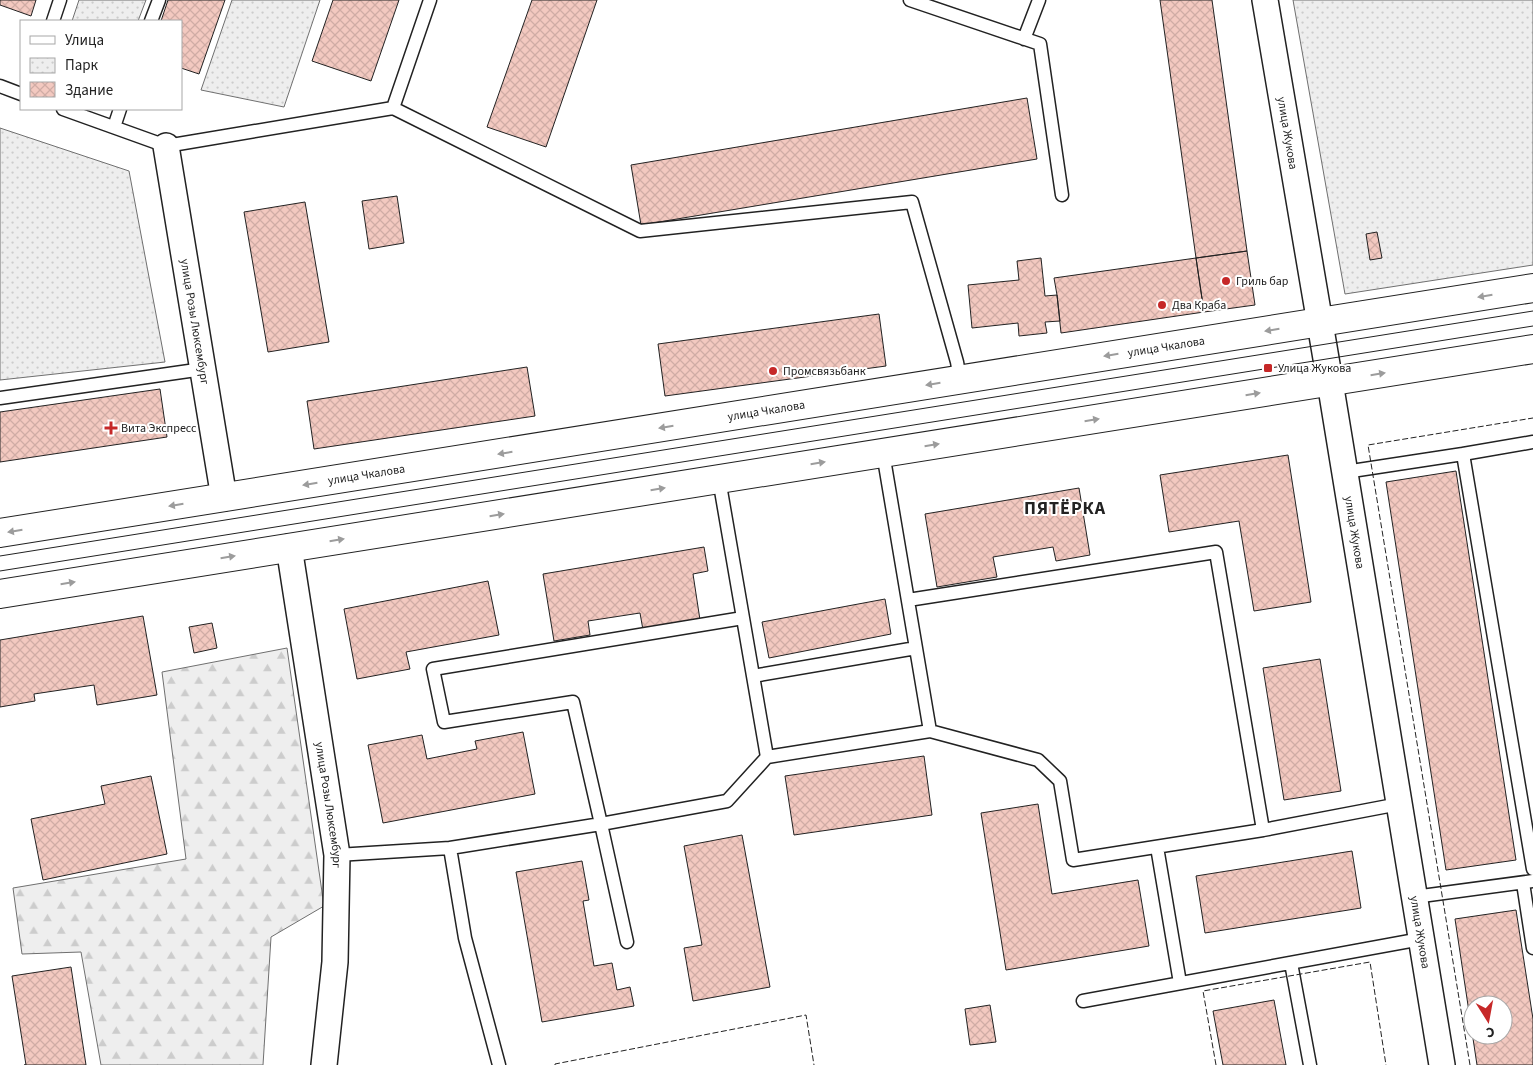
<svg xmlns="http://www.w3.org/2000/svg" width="1533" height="1065" font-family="'Source Sans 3',sans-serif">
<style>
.forest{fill:url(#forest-firs);stroke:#6f6f6f}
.park{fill:url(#park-dots);stroke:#6f6f6f}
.building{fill:url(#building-cross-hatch);stroke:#222;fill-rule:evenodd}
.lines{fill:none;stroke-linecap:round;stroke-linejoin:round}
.service-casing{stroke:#222;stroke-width:15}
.minor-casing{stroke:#222;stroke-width:28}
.secondary-casing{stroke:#222;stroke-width:30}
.service{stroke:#fff;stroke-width:12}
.minor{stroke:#fff;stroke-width:25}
.secondary{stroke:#fff;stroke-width:28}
.tram{stroke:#222;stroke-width:1}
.fence{stroke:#222;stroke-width:1;stroke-dasharray:6 2.5;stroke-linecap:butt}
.oneway{fill:#9c9c9c}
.poi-dot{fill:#c62828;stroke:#fff;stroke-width:2}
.labels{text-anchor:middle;stroke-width:4;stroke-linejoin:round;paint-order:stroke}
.street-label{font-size:12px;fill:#222;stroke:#fff}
.poi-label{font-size:12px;fill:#222;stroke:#fff;text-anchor:start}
.district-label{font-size:18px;font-weight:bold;letter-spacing:1px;fill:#222;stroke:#fff}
</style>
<defs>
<pattern id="forest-firs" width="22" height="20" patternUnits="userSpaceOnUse" patternTransform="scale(1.25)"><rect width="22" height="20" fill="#eee"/><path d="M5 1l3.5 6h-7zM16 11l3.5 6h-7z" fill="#ccc"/></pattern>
<pattern id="park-dots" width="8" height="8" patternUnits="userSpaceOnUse" patternTransform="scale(1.25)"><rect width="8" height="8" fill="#eee"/><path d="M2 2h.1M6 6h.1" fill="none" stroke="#ccc" stroke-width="1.8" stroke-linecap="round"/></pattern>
<pattern id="building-cross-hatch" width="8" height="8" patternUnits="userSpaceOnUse" patternTransform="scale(1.25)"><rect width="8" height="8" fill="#f3c9c0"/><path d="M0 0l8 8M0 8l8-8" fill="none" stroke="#d0aca5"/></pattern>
</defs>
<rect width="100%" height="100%" fill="#fff"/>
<path class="forest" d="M 287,648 L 324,906 L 271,937 L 263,1065 L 101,1065 L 81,952 L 22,954 L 13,888 L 186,859 L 162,672 Z"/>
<path class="park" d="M 79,0 L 146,0 L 138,21 L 72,21 Z
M 232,0 L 320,0 L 284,107 L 201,90 Z
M 1293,0 L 1533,0 L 1533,265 L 1345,294 Z
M 0,128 L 129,171 L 165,362 L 0,380 Z"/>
<path class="building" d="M 0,0 L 36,0 L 31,16 L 0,5 Z
M 168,0 L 225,0 L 199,74 L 181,68 L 181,21 L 161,21 Z
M 333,0 L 399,0 L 371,81 L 312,61 Z
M 532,0 L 597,0 L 546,147 L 487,127 Z
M 1160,0 L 1212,0 L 1247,251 L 1196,258 Z
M 1027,98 L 1037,159 L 641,225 L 631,165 Z
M 397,196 L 404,243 L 369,249 L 362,201 Z
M 305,202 L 329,342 L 268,352 L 244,212 Z
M 1377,232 L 1382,258 L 1370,260 L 1366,234 Z
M 1247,251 L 1255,305 L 1204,312 L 1196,258 Z
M 1041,258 L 1045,296 L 1057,295 L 1060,321 L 1045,322 L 1047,333 L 1019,336 L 1018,323 L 972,328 L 968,285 L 1019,280 L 1017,261 Z
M 1196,258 L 1204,312 L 1061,333 L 1057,295 L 1054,278 Z
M 879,314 L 886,366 L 665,396 L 658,344 Z
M 527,367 L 535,416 L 314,449 L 307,401 Z
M 160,389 L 167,437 L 0,462 L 0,412 Z
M 1288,455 L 1311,602 L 1254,611 L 1239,521 L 1169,532 L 1160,475 Z
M 1456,471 L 1516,860 L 1446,870 L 1386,482 Z
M 1079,488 L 1090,555 L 1056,561 L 1053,547 L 993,557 L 997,577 L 937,587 L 925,514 Z
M 704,547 L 708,571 L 693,574 L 700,620 L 643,630 L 640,613 L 588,621 L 590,635 L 554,641 L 543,574 Z
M 488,581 L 499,635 L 406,652 L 410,669 L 357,679 L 344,609 Z
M 885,599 L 891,634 L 769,658 L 762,622 Z
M 143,616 L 157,695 L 97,705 L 94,685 L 34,694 L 35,701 L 0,707 L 0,640 Z
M 212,623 L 217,648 L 194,653 L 189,627 Z
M 1320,659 L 1341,791 L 1284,800 L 1263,668 Z
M 523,732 L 535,794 L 383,823 L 368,745 L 422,735 L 427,759 L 477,749 L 475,741 Z
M 924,756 L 932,815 L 794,835 L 785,776 Z
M 151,776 L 167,854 L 43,880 L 31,819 L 105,804 L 101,786 Z
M 1038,804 L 1052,894 L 1138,880 L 1149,946 L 1006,970 L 981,813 Z
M 742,835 L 770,987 L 693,1001 L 684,948 L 702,945 L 684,846 Z
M 1352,851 L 1361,908 L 1205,933 L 1196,876 Z
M 582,861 L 589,900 L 583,901 L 594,966 L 612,963 L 617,990 L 630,987 L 634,1006 L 542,1022 L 516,872 Z
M 1516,910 L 1533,1019 L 1533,1065 L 1477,1065 L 1455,919 ZM 1473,1005 L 1503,1005 L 1503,1035 L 1473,1035 Z
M 71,967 L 86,1065 L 24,1065 L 26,1065 L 12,976 Z
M 1274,1000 L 1286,1065 L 1223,1065 L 1213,1011 Z
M 990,1005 L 996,1042 L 970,1045 L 965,1009 Z"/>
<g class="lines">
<g class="service-casing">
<path id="service" d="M 910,0 L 1040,44 L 1062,195
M 53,21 L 60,0
M 151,21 L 159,0
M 1024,39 L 1039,0
M 0,86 L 21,94
M 393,108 L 430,0
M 63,109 L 166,146 L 393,108 L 640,231 L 912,202 L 957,362 L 960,379
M 114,127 L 120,109
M 0,398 L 203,369
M 1463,454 L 1533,442
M 1345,472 L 1463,454 L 1533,869
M 719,479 L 767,757 L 930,731 L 883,453
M 908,600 L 1216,552 L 1263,830 L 1073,860 L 1060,781 L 1038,760 L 930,731
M 743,618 L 433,669 L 444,722 L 573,702 L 601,824 L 727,801 L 767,757
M 753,676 L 916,648
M 1263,830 L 1399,804
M 1157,847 L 1180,983
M 450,848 L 601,824 L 627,942
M 337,855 L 450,848 L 465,938 L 499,1065
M 1523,883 L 1533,948
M 1414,897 L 1533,881
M 1291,963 L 1310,1065
M 1083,1001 L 1421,939"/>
</g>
<g class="minor-casing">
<g id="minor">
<path id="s1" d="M 1265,0 L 1330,382 L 1442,1065"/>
<path id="s2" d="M 166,146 L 224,498"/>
<path id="s3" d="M 289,547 L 337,855 L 335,962 L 324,1065"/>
</g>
</g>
<g class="secondary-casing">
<g id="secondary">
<path id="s4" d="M 0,533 L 1533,288"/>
<path d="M 0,594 L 1533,349"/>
</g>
</g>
<use href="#service" class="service"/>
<use href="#minor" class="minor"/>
<use href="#secondary" class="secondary"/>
<path class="tram" d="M 0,556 L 1533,311
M 0,571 L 1533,326"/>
<path class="fence" d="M 555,1065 L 555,1064 L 806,1015 L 814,1065
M 1216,1065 L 1203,991 L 1370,962 L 1386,1065
M 1470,1065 L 1368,445 L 1533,418"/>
</g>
<defs><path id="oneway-solid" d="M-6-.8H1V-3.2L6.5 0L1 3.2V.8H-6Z" transform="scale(1.25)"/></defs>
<g class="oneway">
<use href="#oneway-solid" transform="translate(1485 296) rotate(171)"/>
<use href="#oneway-solid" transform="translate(1272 330) rotate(171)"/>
<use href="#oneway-solid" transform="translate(1111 355) rotate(171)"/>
<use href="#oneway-solid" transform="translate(1378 374) rotate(-9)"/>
<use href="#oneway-solid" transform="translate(933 384) rotate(171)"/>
<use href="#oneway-solid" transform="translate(1253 394) rotate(-9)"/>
<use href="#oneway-solid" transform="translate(1092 420) rotate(-9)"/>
<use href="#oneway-solid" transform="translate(666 427) rotate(171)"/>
<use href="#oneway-solid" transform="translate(932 445) rotate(-9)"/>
<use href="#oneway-solid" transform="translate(505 453) rotate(171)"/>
<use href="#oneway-solid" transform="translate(818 463) rotate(-9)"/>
<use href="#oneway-solid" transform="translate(310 484) rotate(171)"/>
<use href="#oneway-solid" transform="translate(658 489) rotate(-9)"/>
<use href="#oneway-solid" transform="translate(176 505) rotate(171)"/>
<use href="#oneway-solid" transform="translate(497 515) rotate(-9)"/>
<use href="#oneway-solid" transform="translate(15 531) rotate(171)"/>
<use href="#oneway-solid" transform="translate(337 540) rotate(-9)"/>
<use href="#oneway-solid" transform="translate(228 557) rotate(-9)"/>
<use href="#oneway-solid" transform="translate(68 583) rotate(-9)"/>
</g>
<g class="poi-dot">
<circle cx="1226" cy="281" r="5"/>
<circle cx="1162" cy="305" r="5"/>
<rect x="1263" y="363" width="10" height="10" rx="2.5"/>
<circle cx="773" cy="371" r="5"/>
<path d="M108.5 420.5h5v5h5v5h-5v5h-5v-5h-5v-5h5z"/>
</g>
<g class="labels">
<g class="street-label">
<text dy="4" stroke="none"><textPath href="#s1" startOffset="135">улица Жукова</textPath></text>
<text dy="4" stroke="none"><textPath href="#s2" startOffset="178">улица Розы Люксембург</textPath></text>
<text dy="4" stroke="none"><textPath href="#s4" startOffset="1181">улица Чкалова</textPath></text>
<text dy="4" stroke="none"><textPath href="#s4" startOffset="776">улица Чкалова</textPath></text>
<text dy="4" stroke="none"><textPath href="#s4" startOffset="371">улица Чкалова</textPath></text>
<text dy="4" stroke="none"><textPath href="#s1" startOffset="540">улица Жукова</textPath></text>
<text dy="4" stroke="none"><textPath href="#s3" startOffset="261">улица Розы Люксембург</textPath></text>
<text dy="4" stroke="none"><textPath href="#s1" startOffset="945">улица Жукова</textPath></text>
</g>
<g class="poi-label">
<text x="1236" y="285">Гриль бар</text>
<text x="1172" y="309">Два Краба</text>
<text x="1278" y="372">Улица Жукова</text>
<text x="783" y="375">Промсвязьбанк</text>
<text x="121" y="432">Вита Экспресс</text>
</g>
<g class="district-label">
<text x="1065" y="514">ПЯТЁРКА</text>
</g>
</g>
<rect x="20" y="20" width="162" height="90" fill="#ffffff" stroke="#a7a7a7"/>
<rect x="30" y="36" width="25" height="8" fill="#ffffff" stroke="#a7a7a7"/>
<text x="65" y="45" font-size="15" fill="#222222">Улица</text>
<rect x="30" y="58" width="25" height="15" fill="url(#park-dots)" stroke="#a7a7a7"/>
<text x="65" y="70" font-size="15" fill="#222222">Парк</text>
<rect x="30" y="82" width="25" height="15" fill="url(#building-cross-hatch)" stroke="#a7a7a7"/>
<text x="65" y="95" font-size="15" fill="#222222">Здание</text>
<g transform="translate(1488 1020) rotate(169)"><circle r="24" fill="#ffffff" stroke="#a7a7a7"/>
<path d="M0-4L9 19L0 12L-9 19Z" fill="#c62828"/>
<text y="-8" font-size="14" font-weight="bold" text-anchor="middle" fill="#222222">С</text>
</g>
</svg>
